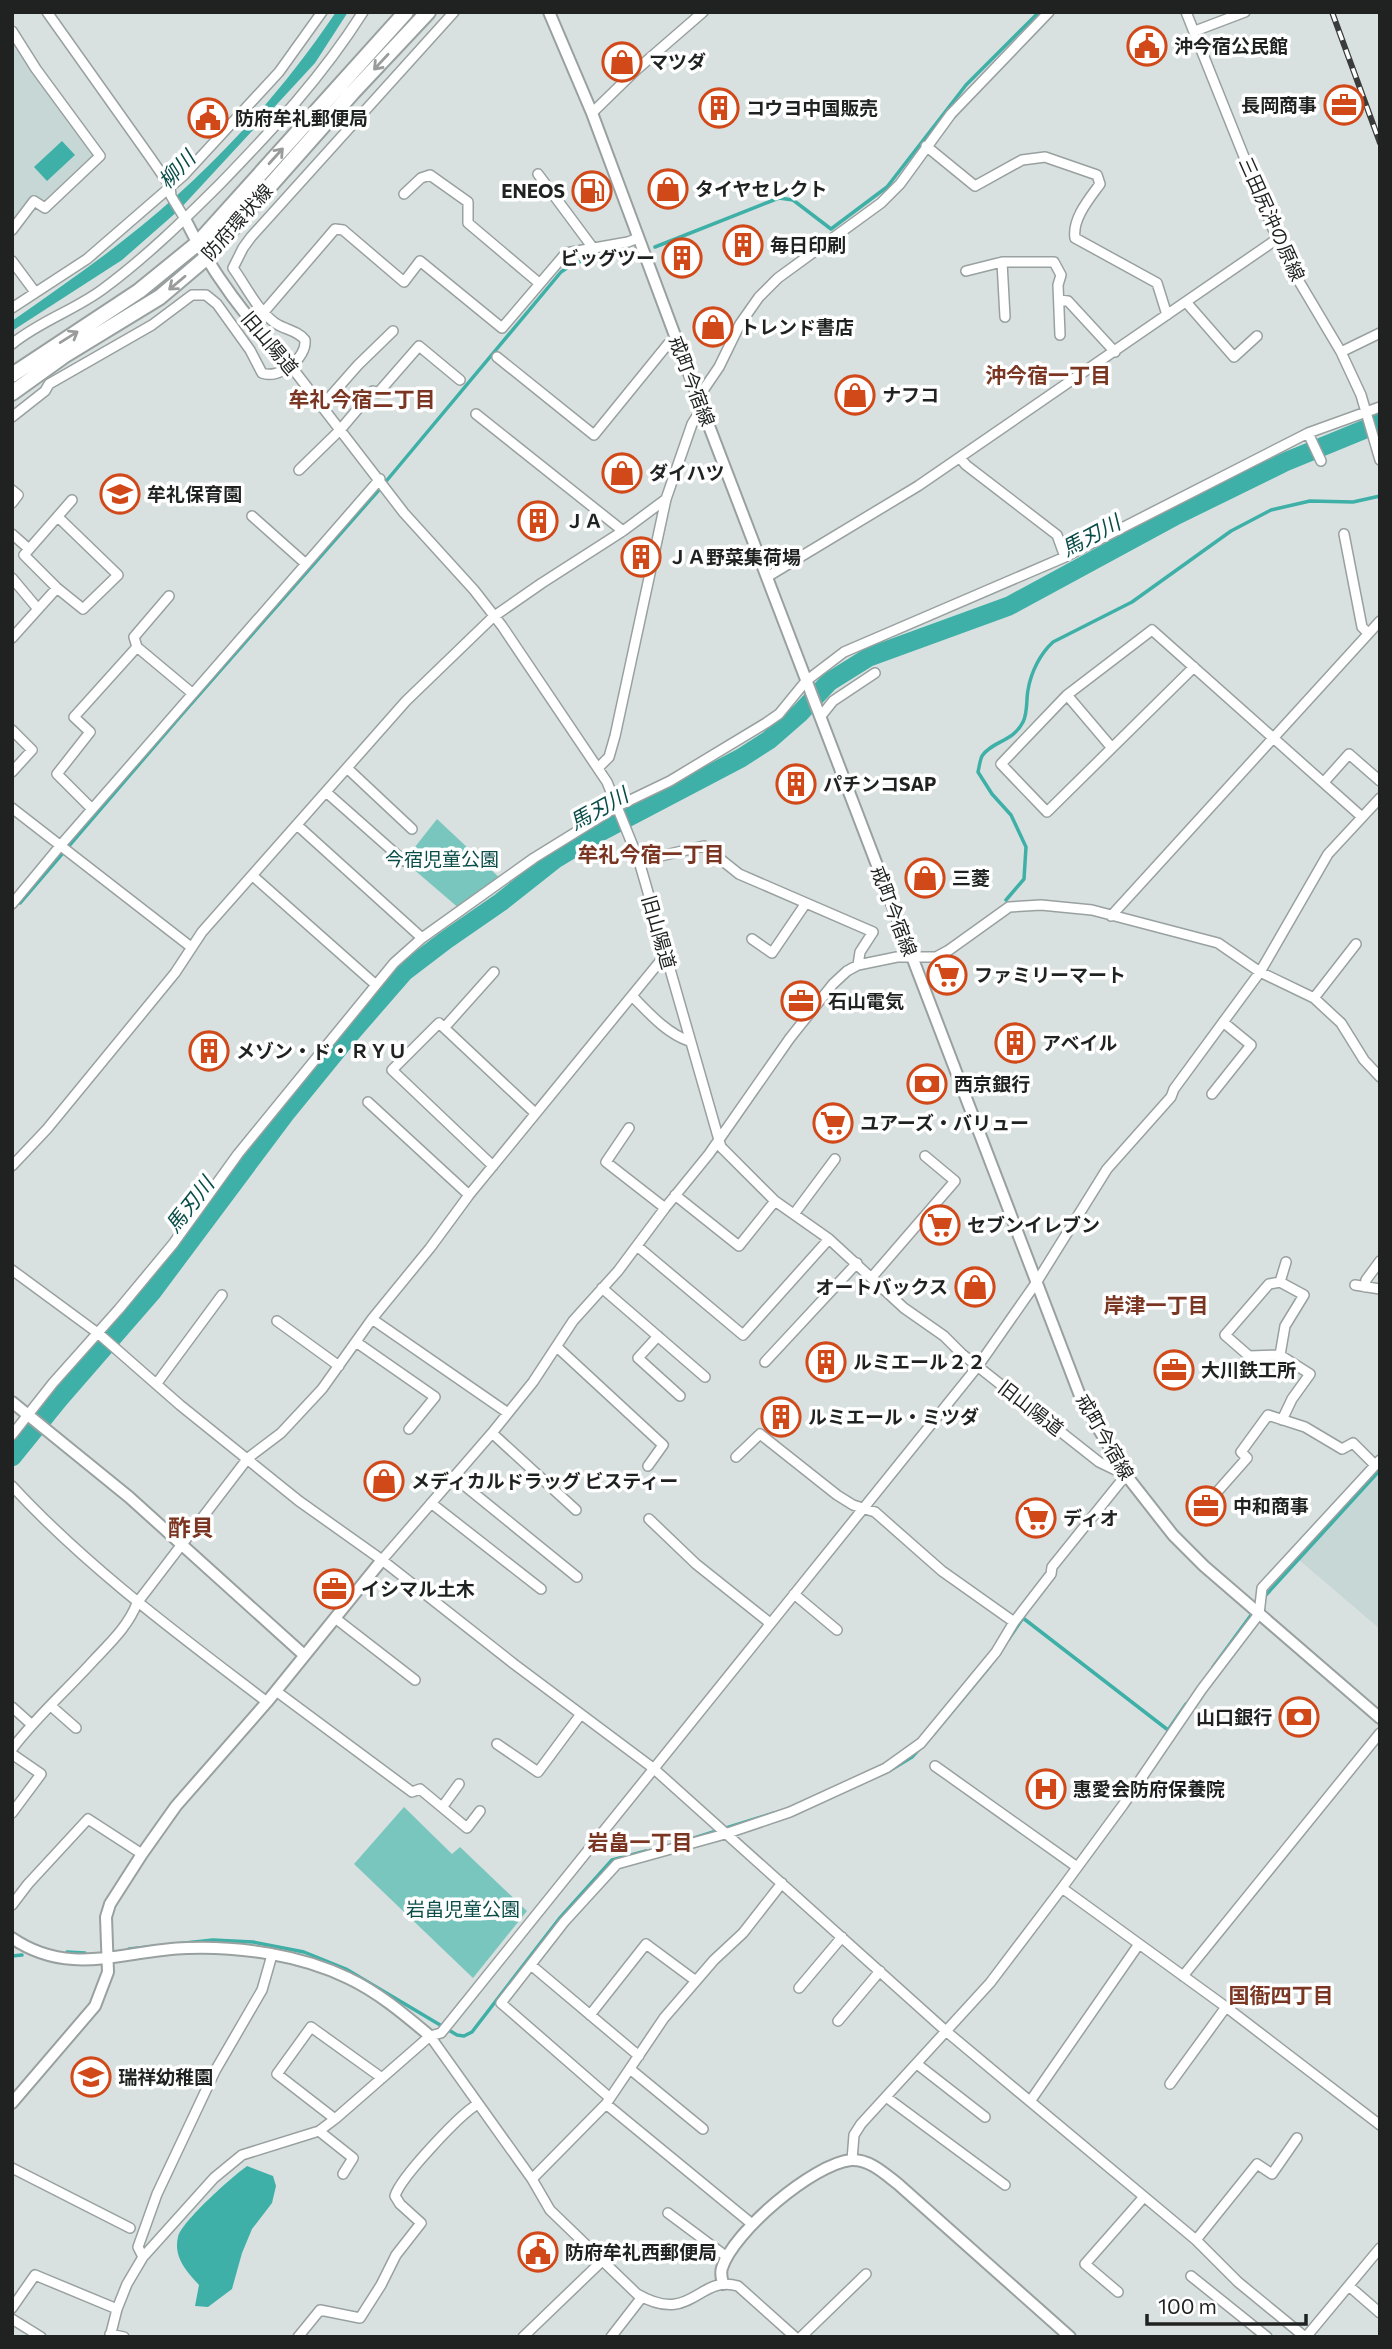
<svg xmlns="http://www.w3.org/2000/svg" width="1392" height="2349" font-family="Commissioner,'Noto Sans JP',sans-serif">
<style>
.built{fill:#c6d7d5}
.green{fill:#78c6be}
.water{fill:#3eb0a7}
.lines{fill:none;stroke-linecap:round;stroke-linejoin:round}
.stream{stroke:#3eb0a7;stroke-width:3.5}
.river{stroke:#3eb0a7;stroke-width:19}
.minor-casing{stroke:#99a1a0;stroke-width:12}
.tertiary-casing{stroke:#99a1a0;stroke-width:14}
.primary-casing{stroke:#99a1a0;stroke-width:18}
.minor{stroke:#fff;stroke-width:9}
.tertiary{stroke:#fff;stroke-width:10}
.primary{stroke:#fff;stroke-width:14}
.rail-casing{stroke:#393c3b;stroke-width:6}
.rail{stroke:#fff;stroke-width:3.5;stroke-dasharray:10;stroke-linecap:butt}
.oneway{stroke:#9a9c9b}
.labels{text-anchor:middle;stroke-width:7;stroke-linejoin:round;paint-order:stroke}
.poi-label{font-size:19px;font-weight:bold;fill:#1f2221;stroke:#fff;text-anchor:start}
.street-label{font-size:19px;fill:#1f2221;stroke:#fff}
.park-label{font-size:19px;fill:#094d49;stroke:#fff}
.water-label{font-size:21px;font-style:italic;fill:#094d49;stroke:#fff}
.neighbourhood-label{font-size:21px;font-weight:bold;fill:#7a3622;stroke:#fff}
.quarter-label{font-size:23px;font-weight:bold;fill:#7a3622;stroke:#fff}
</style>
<rect width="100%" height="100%" fill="#d9e1e0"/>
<path class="built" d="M 12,35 L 96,155 L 45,202 L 33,195 L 12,223 Z
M 1380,1473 L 1380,1629 L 1299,1560 Z"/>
<path class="green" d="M 437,819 L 502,880 L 461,910 L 404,861 Z
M 404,1807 L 452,1854 L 460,1847 L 527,1911 L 473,1978 L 354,1864 Z"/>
<path class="water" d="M 336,12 L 348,12 L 315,63 L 179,210 L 122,260 L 12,331 L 12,321 C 50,294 89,268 125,239 C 207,175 278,98 336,12 Z
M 62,141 L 75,155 L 47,181 L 34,167 Z
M 247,2166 L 273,2176 L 276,2186 L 272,2203 L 252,2229 L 242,2253 L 232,2289 L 208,2307 L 195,2306 L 199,2285 C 187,2272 173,2257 178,2237 C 182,2221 232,2177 247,2166 Z"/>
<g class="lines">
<path class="stream" d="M 655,247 L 779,198 L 793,200 L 831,229 L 887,187 L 966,85 L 1039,12
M 1006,900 L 1024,879 L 1026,847 L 1011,815 L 992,794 L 978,772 C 979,768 980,760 982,756 C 992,741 1013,742 1023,722 C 1028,712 1026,700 1028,690 C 1031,672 1040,654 1053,642 L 1132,602 L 1231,531 L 1271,510 L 1310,501 L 1353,502 L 1380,496
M 20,903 L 183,713 L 378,491 L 561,272 L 574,263 L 631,251
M 1265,1596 L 1380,1470
M 1008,1640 L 1023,1618 L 1168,1730 L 1186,1704
M 1213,1667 L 1254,1611
M 932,1736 L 990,1666
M 889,1771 L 912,1757 L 922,1746
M 694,1838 L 774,1813
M 129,1949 L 213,1940 L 253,1942 L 304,1952 L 346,1969 L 457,2035 L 464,2036 L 472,2032 L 559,1919 L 612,1860 L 646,1851
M 67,1952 L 85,1953
M 12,1956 L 22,1955"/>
<path class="river" d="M 12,1457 L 59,1399 L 152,1292 L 285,1114 L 351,1033 L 404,972 L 446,940 L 501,902 L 554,860 L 600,832 L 741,758 L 769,740 L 800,713 L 829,682 L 869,657 L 1009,606 L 1177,515 L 1285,462 L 1380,423"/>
<g class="minor-casing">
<path id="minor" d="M 47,12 L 150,157 L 170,186 L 171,196 L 185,219
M 1186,12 L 1277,239 L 1300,283 L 1341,352 L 1361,395 L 1380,460
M 12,31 L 36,69 L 100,156 L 45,208 L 34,201 L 12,230
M 1195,31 L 1245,12
M 592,113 L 635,71 L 703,12
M 926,146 L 975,186 L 1022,160 L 1045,157 L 1097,175 L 1100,184 C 1089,199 1072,219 1075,238 L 1157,283 L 1167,315
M 538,174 L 593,248
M 404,194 L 421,178 L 430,175 L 468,202 L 468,223 L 539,283
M 12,261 L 35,292
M 1002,262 L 1005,317
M 966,271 L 1002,262 L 1054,262 L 1061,275 L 1058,285 L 1060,335
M 1059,300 L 1068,301 L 1115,352
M 1186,302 L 1234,357 L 1257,336
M 12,308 L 87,259 L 184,175 L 279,72 L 322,12
M 263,313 L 335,229 L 343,230 L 404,282 L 420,261 L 502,328 L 566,253 L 628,242 L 638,238
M 12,344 C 40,321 75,310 103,289 C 145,258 184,220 221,183 C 275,127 321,78 363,12
M 1341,352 L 1380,333
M 497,357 L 594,435 L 668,344 L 676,339
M 290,365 L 404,513 L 474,590 L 502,626 L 607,782 L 639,861 L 721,1147 L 775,1201 L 829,1239 L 904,1308 L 944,1336 L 962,1354 L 1099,1462 L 1126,1475 L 1052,1567 L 1051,1574 L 1014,1622 L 996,1652 L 921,1743 L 886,1768 L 790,1812 L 725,1834 L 617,1864 L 564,1922 L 501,2003 L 610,2098
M 696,392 L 704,389 L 719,367 L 740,324 L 759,297 L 778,278 L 881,203 L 900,184 L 951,114 L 1049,12
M 321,407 L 358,365 L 393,331
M 476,414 L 623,531
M 12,417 L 45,391 L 49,384 L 152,325 L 192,295 L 206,295 L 217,304 L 250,350 L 262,373 C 279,380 307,358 305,340 C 297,330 285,330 275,323 C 257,310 246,286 233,268 L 243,248 L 251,237 L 454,12
M 1308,433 L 1321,461
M 960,458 L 966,465 L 1057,535 L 1065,557
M 299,470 L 340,430 L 373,391 L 378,393 L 419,346 L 460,380
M 12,490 L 18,495 L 12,503
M 252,516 L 306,564
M 58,517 L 118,575 L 83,609 L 57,588 L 24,555 L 72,500
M 12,534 L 29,549
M 1344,534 L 1362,627 L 1368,633
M 767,577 L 918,486 L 1277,239
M 12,578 L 38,609
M 169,596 L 134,637 L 137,647 L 192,693
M 12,638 L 57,588
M 1194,667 L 1047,812 L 1001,764 L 1067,695 L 1152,630 L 1362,817
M 1067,695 L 1112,748
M 821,716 L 833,701 L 875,673
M 12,730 L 32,750 L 12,772
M 347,768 L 412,829
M 598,768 L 609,757 L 615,736 L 666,499 L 692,424 L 697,416 L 704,413
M 1324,782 L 1349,754 L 1380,781
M 326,792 L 404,861
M 12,808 L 191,947
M 92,809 L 57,774 L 90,732 L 74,717 L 137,647
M 297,825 L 422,938
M 639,861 L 704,846 L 739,874 L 873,932 L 860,952 L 858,965
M 253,876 L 376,985
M 12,904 L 60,846 L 380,479
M 1111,916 L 1380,621
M 752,939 L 772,953 L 806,903
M 632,996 C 649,1013 666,1033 689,1041
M 1314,998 L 1356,944
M 444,1028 L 494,972
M 1212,1094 L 1251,1045 L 1223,1022
M 368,1102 L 469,1195
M 629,1128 L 606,1162 L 665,1208
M 12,1166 L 47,1129 L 175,973 L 202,932 L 406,701 L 493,617 L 542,583 L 623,531 L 666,499
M 493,1166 L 392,1070 L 439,1023 L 535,1113
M 675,1195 L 739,1246 L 775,1201
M 794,1214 L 835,1159
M 637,1246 L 743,1335 L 829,1239
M 12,1270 L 99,1334 L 180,1405 L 299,1501 L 382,1560 L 514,1664 L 653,1768 L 947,2032 L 1196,2240 L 1238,2282 L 1305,2337
M 872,1277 L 955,1181 L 925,1156
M 1280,1282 L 1286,1262
M 1355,1285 L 1380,1289
M 1365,1287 L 1366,1280 L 1380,1261
M 602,1288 L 705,1377
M 372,1319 L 508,1413
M 277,1321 L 339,1366
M 658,1336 L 638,1358 L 680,1396
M 356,1342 L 435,1397 L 409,1429
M 557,1347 L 663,1445 L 648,1466
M 1280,1355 L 1285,1326 L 1304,1295 L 1280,1282 L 1269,1284 L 1225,1335 L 1249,1356 L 1280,1355 L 1310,1374 L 1292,1399 L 1282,1420
M 765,1362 L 857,1263
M 157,1383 L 222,1295
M 492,1433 L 576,1510
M 12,1435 L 53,1383 L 119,1309 L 173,1244 L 238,1154 L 376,985 L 394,963 L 422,938 L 534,858 L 618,806 L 670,781 L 766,723 L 779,714 L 806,681 L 844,652 L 1065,557 L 1308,433 L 1380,407
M 736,1457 L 760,1434 L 837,1495 L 853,1505 L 875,1512 L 942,1571 L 1014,1622
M 454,1477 L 577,1577
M 12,1486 C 88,1568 178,1634 267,1702
M 1217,1492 L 1247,1458 L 1241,1452 L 1268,1415 L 1305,1427 L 1342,1449 L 1353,1443 L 1375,1465
M 431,1503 L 541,1589
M 649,1519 L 696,1564 L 770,1623
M 382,1560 L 492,1433 L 533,1382 L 573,1321 L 618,1271 L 665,1208 L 709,1154 L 790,1038 L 833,984 L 847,971 L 858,965 L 897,957 L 936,957 L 949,950 L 1009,907 L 1041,905 L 1092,910 L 1218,943 L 1260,972 L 1314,998 L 1341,1023 L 1364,1060 L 1380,1077
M 794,1594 L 837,1630
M 335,1618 L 415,1680
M 276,1691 L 412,1792 L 420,1789 L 467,1828 L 480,1811
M 51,1706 L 76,1728
M 12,1707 L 31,1724
M 497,1744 L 538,1772 L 581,1714
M 12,1749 C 36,1717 67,1690 94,1660 C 110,1643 129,1625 137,1603 L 248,1458 L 281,1433 L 322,1389 L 372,1319 L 430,1248 L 469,1195 L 666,954
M 12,1754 L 41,1774 L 12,1813
M 935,1766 L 1077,1867
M 443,1806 L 459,1784
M 1062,1888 L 1226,2007 L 1380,2125
M 12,1905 L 28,1884 L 88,1819 L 142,1854
M 531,1965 L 639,2056
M 1183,1976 L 1380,1733
M 799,1988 L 842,1937
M 590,2015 L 646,1944 L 696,1981
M 838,2021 L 880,1971
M 430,2036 L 532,2179 L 550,2210 L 637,2294 C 692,2326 698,2274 738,2286 L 795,2337
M 917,2064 L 985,2117
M 630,2069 L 703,2129
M 1170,2084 L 1226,2007
M 886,2097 L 1005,2185
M 1031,2100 L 1139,1944
M 606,2104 L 752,2224
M 335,2119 L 277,2074 L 311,2027 L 382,2078
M 319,2131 L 353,2158 L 343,2174
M 852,2160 L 854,2135 L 861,2124 L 990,1983 L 1062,1888 L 1123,1805 L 1202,1689 L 1259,1614 L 1262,1588 L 1380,1460
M 12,2168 L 130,2228
M 532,2179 L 606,2104 L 664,2018 L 714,1960 L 743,1933 L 782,1883
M 668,2213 L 727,2257
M 1196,2240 L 1257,2164 L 1272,2174 L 1297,2138
M 143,2257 L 138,2247 L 157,2194 L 215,2071 L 262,1990 L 272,1955
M 1191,2276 L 1267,2337
M 1349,2286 L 1380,2313
M 1118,2292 L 1085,2264 L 1143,2198
M 12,2308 L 35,2275 L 117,2309
M 12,2319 L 41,2337
M 110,2334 L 124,2337
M 110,2337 L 117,2309 L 127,2284 L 143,2257 L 214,2178 L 242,2155 L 319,2131 L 335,2119 L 430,2036 L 441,2033 L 978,1366 L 1036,1283 L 1107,1169 L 1171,1097 L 1174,1089 L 1260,972 L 1328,854 L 1380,798
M 298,2337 L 320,2310 L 360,2318 L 381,2285 L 396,2255 L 421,2223 L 400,2204 L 395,2196 C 400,2178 461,2113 478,2104
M 523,2337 L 602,2261
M 611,2337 L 642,2297
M 801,2337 L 866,2274
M 1306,2337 L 1380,2248"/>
</g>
<g class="tertiary-casing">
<path id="tertiary" d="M 549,12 L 592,113 L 696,392 L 1082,1401 L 1126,1475 L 1173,1535 L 1204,1566 L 1380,1718
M 185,219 C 212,274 248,320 290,365
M 12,1402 L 129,1497 L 304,1655
M 12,1938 C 70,1978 124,1950 187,1948 C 239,1946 301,1955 348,1978 C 378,1992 405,2015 430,2036
M 12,2103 L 95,2006 L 108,1972 L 106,1917 L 110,1904 L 142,1854 L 176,1806 L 267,1702 L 382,1560
M 723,2284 C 722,2279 720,2274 722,2268 C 733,2232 813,2164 851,2160 C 870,2159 885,2174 898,2184 L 1070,2337"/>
</g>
<g class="primary-casing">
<path id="primary" d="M 12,375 L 139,291 L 198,243 L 406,12
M 12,393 L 65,355 L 160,297 L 206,258 L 352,93 L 428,12"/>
</g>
<use href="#minor" class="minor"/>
<use href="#tertiary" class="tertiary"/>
<use href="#primary" class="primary"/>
<g class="rail-casing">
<path id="rail" d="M 1332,12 L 1380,143"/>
</g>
<use href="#rail" class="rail"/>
</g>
<defs><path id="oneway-shaft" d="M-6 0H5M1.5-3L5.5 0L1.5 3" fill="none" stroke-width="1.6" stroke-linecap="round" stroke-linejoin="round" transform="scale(1.75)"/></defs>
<g class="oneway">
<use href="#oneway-shaft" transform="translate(381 62) rotate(133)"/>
<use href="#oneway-shaft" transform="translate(276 156) rotate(-48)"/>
<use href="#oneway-shaft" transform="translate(177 283) rotate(140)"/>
<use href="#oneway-shaft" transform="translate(69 337) rotate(-32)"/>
</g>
<defs>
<g id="civic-ring" transform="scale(2.0125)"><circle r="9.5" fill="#fff" stroke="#d14919" stroke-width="1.5"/><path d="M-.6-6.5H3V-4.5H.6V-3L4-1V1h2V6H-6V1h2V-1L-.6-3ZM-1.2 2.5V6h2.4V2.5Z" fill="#d14919"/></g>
<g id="shop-ring" transform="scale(2.0125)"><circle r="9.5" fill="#fff" stroke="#d14919" stroke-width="1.5"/><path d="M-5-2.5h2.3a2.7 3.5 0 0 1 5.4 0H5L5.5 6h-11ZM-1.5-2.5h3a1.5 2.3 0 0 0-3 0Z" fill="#d14919"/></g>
<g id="office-ring" transform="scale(2.0125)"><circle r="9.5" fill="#fff" stroke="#d14919" stroke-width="1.5"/><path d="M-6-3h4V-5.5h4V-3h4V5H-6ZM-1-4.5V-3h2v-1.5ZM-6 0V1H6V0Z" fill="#d14919"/></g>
<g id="building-ring" transform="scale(2.0125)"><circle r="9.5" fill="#fff" stroke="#d14919" stroke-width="1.5"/><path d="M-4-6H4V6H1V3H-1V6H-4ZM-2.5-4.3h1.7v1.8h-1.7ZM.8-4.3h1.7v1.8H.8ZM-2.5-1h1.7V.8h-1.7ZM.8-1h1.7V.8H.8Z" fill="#d14919"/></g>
<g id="fuel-ring" transform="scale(2.0125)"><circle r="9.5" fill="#fff" stroke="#d14919" stroke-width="1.5"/><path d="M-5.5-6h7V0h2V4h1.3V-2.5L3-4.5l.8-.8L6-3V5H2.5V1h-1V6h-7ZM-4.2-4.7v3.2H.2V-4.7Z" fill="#d14919"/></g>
<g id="school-ring" transform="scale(2.0125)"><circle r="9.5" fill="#fff" stroke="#d14919" stroke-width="1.5"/><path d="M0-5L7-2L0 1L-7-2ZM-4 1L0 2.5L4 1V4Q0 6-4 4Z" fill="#d14919"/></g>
<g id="supermarket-ring" transform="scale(2.0125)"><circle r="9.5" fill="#fff" stroke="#d14919" stroke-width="1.5"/><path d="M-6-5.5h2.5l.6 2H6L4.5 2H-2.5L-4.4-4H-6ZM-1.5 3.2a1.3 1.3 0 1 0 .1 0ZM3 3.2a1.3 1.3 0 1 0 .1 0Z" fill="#d14919"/></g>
<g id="bank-ring" transform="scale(2.0125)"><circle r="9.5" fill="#fff" stroke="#d14919" stroke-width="1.5"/><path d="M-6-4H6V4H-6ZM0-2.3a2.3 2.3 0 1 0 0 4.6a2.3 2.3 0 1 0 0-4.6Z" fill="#d14919"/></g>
<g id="hospital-ring" transform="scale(2.0125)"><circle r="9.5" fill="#fff" stroke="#d14919" stroke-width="1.5"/><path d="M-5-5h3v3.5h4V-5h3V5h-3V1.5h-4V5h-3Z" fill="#d14919"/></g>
</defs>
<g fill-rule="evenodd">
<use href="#civic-ring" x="1147" y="46"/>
<use href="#shop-ring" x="622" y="62"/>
<use href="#office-ring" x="1344" y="105"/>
<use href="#building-ring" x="719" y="108"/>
<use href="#civic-ring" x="208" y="118"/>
<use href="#shop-ring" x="668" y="189"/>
<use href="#fuel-ring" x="592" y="191"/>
<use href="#building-ring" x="743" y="245"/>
<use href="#building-ring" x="682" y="258"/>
<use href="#shop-ring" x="713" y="327"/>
<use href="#shop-ring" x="855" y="395"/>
<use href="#shop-ring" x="622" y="473"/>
<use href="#school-ring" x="120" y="494"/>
<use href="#building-ring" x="538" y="521"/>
<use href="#building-ring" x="641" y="557"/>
<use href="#building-ring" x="796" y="784"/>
<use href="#shop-ring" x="925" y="878"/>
<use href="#supermarket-ring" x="947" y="975"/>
<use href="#office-ring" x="801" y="1001"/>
<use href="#building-ring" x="1015" y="1043"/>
<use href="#building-ring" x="209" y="1051"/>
<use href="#bank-ring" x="927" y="1084"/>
<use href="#supermarket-ring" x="833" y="1123"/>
<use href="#supermarket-ring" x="940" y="1225"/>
<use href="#shop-ring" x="975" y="1287"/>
<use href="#building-ring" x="826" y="1362"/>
<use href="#office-ring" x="1174" y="1370"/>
<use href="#building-ring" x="781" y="1417"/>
<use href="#shop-ring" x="384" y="1481"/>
<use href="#office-ring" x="1206" y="1506"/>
<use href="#supermarket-ring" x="1036" y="1518"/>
<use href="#office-ring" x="334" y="1589"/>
<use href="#bank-ring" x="1299" y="1717"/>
<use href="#hospital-ring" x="1046" y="1789"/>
<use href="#school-ring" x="91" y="2077"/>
<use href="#civic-ring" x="538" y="2252"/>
</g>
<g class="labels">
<g class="poi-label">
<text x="1174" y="53">沖今宿公民館</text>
<text x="649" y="69">マツダ</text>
<text x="1317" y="112" text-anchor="end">長岡商事</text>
<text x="746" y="115">コウヨ中国販売</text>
<text x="235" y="125">防府牟礼郵便局</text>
<text x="695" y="196">タイヤセレクト</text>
<text x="565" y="198" text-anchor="end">ENEOS</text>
<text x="770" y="252">毎日印刷</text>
<text x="655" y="265" text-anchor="end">ビッグツー</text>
<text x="740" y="334">トレンド書店</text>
<text x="882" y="402">ナフコ</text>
<text x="649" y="480">ダイハツ</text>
<text x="147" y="501">牟礼保育園</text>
<text x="565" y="528">ＪＡ</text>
<text x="668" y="564">ＪＡ野菜集荷場</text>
<text x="823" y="791">パチンコSAP</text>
<text x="952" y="885">三菱</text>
<text x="974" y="982">ファミリーマート</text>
<text x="828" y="1008">石山電気</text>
<text x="1042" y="1050">アベイル</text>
<text x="236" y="1058">メゾン・ド・ＲＹＵ</text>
<text x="954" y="1091">西京銀行</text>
<text x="860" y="1130">ユアーズ・バリュー</text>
<text x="967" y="1232">セブンイレブン</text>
<text x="948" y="1294" text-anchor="end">オートバックス</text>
<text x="853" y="1369">ルミエール２２</text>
<text x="1201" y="1377">大川鉄工所</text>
<text x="808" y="1424">ルミエール・ミツダ</text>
<text x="411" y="1488">メディカルドラッグ ビスティー</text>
<text x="1233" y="1513">中和商事</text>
<text x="1063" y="1525">ディオ</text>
<text x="361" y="1596">イシマル土木</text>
<text x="1272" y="1724" text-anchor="end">山口銀行</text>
<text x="1073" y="1796">惠愛会防府保養院</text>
<text x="118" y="2084">瑞祥幼稚園</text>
<text x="565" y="2259">防府牟礼西郵便局</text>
</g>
<g class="street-label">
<text transform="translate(1272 219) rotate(66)" y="7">三田尻沖の原線</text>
<text transform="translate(237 222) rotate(-48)" y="7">防府環状線</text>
<text transform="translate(270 343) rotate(50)" y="7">旧山陽道</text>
<text transform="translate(692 381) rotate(69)" y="7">戒町今宿線</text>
<text transform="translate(894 911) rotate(69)" y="7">戒町今宿線</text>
<text transform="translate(659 932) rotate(74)" y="7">旧山陽道</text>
<text transform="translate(1031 1408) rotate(38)" y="7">旧山陽道</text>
<text transform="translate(1105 1437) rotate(60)" y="7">戒町今宿線</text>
</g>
<g class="park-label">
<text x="442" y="866">今宿児童公園</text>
<text x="463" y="1916">岩畠児童公園</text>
</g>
<g class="water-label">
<text transform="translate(177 170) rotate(-46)" y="7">柳川</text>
<text transform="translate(1091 536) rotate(-28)" y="7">馬刃川</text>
<text transform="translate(599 809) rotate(-29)" y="7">馬刃川</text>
<text transform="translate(190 1205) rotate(-52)" y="7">馬刃川</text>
</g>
<g class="neighbourhood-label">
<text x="1048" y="383">沖今宿一丁目</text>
<text x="362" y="407">牟礼今宿二丁目</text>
<text x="651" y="862">牟礼今宿一丁目</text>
<text x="1156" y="1313">岸津一丁目</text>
<text x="640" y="1850">岩畠一丁目</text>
<text x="1281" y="2003">国衙四丁目</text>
</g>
<g class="quarter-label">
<text x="191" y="1536">酢貝</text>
</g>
</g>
<rect width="1392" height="2349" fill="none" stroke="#1f2221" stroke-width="28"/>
<path d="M1147 2314v10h159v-10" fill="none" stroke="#1f2221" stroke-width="3.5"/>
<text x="1158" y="2314" font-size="21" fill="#1f2221" stroke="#ffffff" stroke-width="5" paint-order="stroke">100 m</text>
</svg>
